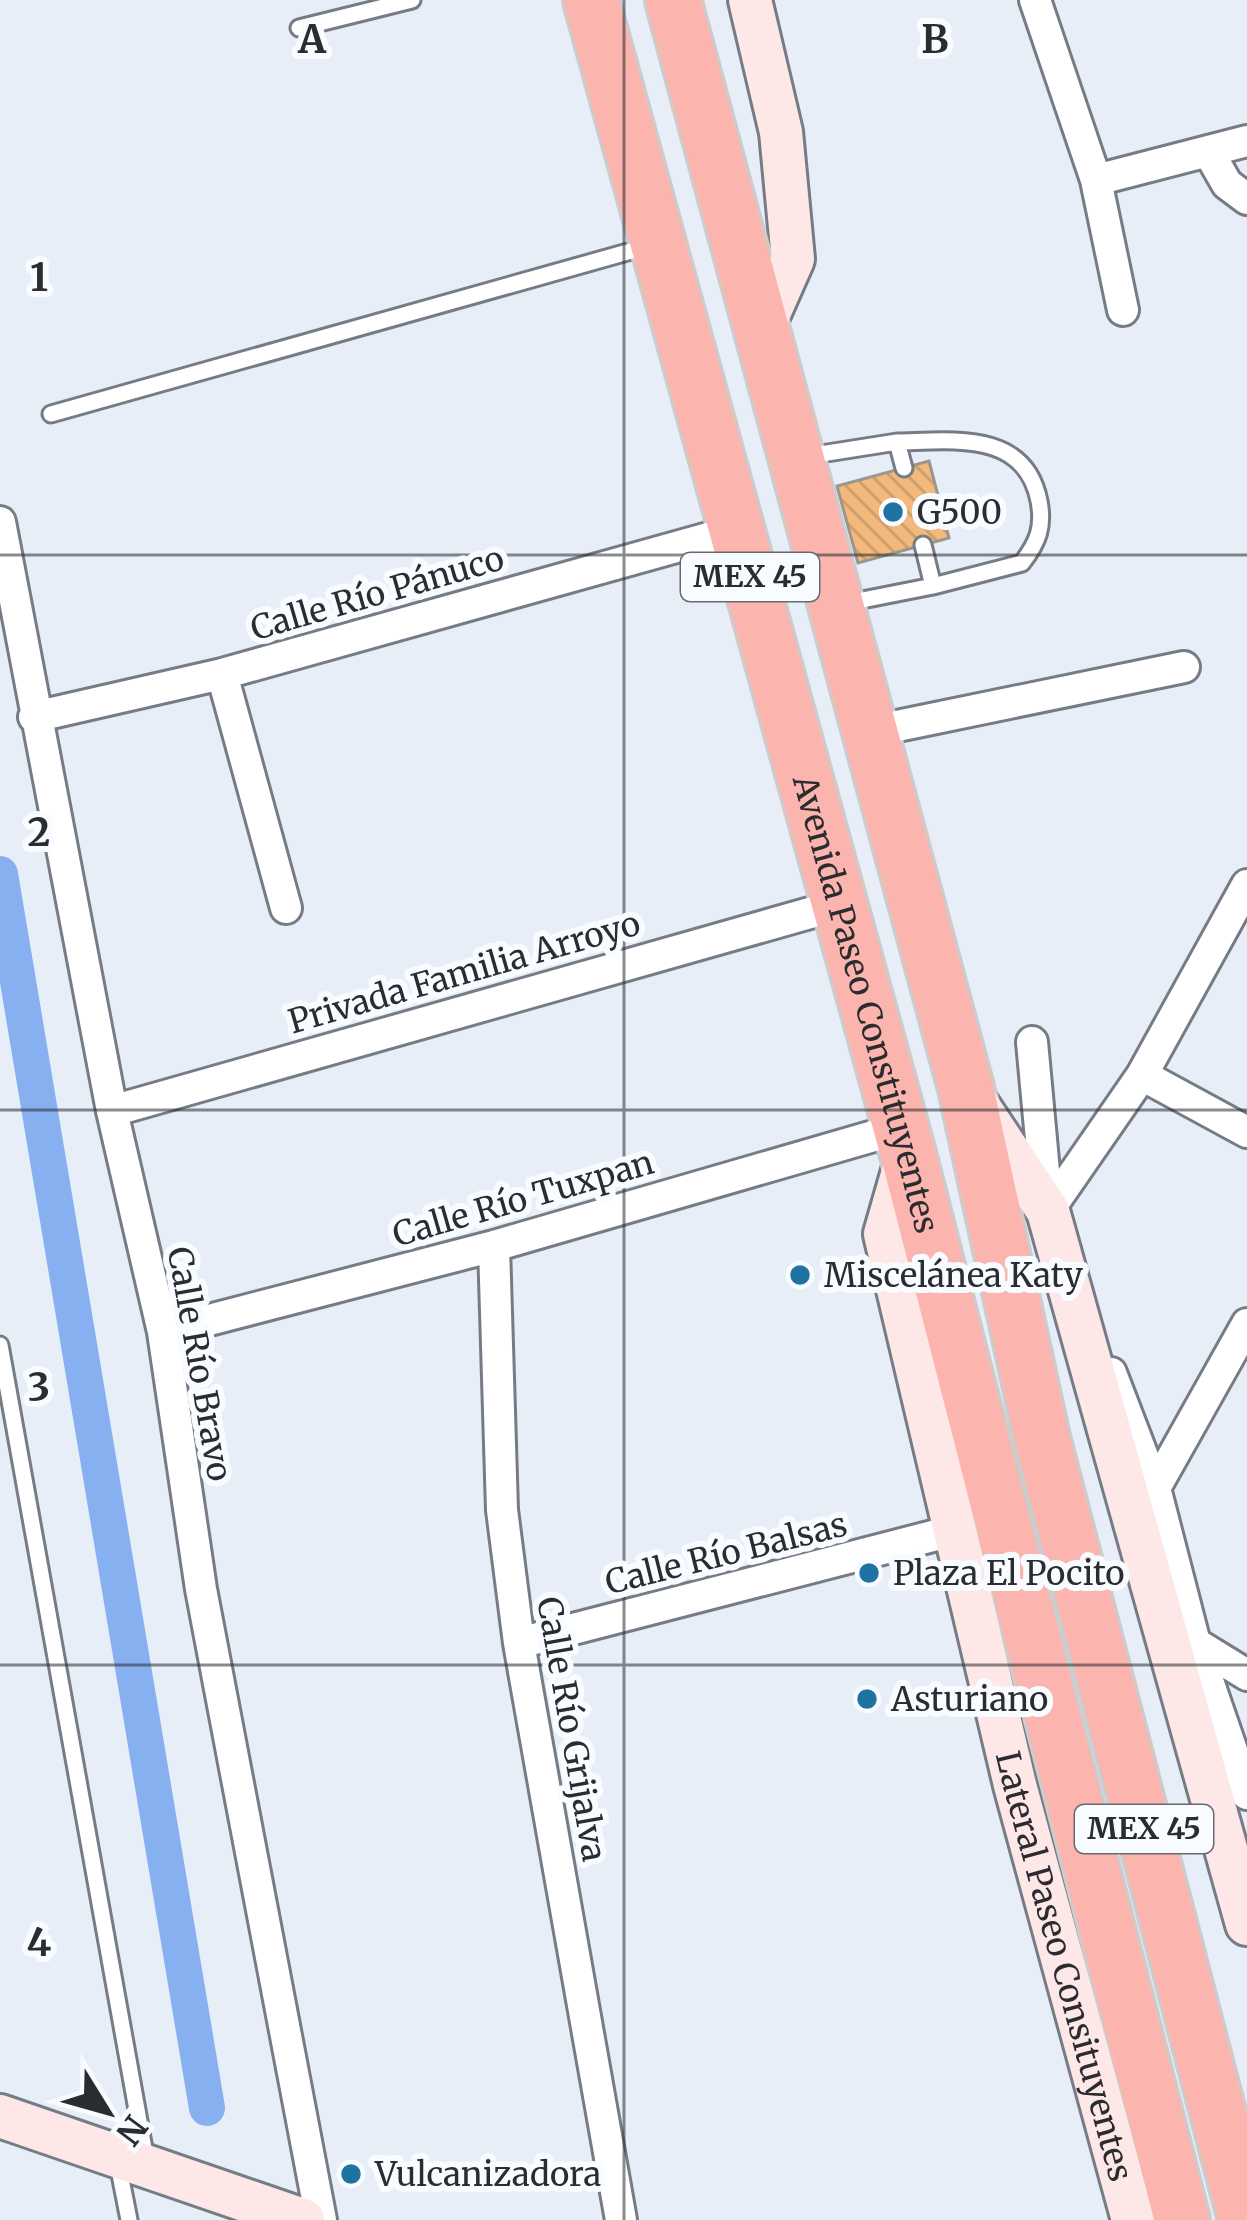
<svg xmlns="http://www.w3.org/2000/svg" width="1247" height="2220" font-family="Merriweather,serif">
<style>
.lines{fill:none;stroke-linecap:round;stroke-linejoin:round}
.canal{stroke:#86b0f0;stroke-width:36}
.building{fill:url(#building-back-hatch);stroke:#9d958d;stroke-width:3}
.lane-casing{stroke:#767c85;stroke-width:21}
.street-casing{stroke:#767c85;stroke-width:36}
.secondary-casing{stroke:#767c85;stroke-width:48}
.highway-casing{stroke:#cccccd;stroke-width:60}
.lane{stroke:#fff;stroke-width:15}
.street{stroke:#fff;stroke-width:30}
.secondary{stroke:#fee8e7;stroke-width:42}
.highway{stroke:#fbb4ae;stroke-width:54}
.grid{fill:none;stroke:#2a2c30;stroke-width:3;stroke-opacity:0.55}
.poi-dot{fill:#1f73a3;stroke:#f8fbff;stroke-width:4.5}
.labels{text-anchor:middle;stroke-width:12;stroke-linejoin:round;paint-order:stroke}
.shield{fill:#f8fbff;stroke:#686a6e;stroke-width:3}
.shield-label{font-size:30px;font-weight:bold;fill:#2a2c30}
.poi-label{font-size:33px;fill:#2a2c30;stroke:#f8fbff;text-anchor:start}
.street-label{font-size:33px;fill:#2a2c30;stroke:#f8fbff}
.grid-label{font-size:39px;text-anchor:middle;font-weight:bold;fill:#2a2c30;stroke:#f8fbff;stroke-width:12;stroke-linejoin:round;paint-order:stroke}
</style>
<defs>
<pattern id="building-back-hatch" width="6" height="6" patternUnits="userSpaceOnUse" patternTransform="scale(3)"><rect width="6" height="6" fill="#f3b87b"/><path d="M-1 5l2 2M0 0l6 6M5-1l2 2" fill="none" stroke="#d09e6b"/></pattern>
</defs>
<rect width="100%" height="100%" fill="#e7eef8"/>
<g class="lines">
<path class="canal" d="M 0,874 L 207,2108"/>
</g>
<path class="building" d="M 929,461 L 949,538 L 858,563 L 837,486 Z"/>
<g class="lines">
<g class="lane-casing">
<path id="lane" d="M 299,28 L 412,0
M 51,414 L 649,246
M 897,442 C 953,441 1025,430 1039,501 C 1044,527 1038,542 1022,563 L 933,586
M 808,456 L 897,442 L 904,468
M 842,604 L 933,586 L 923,545
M 0,1345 L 146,2160
M 118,2164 L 129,2220"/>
</g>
<g class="street-casing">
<path id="street" d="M 1035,0 L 1096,180 L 1123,310
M 1208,151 L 1227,184 L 1247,199
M 1096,180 L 1247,141
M 0,522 L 112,1111 L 163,1332 L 201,1589 L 321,2220
M 222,674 L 286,908
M 34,717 L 222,674 L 737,530
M 868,732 L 1184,667
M 1032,1042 L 1047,1204
M 1142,1075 L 1247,1132
M 112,1111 L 838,905
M 1048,1211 L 1142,1075 L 1247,885
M 494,1246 L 502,1510 L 519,1643 L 621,2220
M 163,1332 L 494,1246 L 901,1128
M 1111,1373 L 1155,1488 L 1195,1643 L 1247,1794
M 1155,1488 L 1247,1324
M 519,1643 L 952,1531
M 1195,1643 L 1247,1675"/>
</g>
<g class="secondary-casing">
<g id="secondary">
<path d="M 750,0 L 781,132 L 793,259 L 763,327"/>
<path d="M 977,1104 L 1048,1211 L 1247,1924"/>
<path id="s1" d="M 908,1154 L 885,1234 L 1015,1785 L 1133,2220"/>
<path d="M 0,2116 L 303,2220"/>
</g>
</g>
<g class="highway-casing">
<g id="highway">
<path id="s2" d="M 591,0 L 908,1154 L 1182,2220"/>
<path d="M 673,0 L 966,1088 L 1042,1438 L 1246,2220"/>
</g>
</g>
<use href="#lane" class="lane"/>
<use href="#street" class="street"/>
<use href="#secondary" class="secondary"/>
<use href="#highway" class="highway"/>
</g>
<path class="grid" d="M 624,0 L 624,2220M 0,555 L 1247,555M 0,1110 L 1247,1110M 0,1665 L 1247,1665"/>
<g class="poi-dot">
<circle cx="893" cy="512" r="12"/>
<circle cx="800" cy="1275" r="12"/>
<circle cx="869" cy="1573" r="12"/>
<circle cx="867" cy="1699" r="12"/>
<circle cx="351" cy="2174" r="12"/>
</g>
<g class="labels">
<g class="shield">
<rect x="681" y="553" width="138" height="48" rx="9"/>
<rect x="1075" y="1805" width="138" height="48" rx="9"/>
</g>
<g class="shield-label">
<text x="750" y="587">MEX 45</text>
<text x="1144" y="1839">MEX 45</text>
</g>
<g class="poi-label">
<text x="917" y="524">G500</text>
<text x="824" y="1287">Miscelánea Katy</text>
<text x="893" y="1585">Plaza El Pocito</text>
<text x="891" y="1711">Asturiano</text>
<text x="375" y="2186">Vulcanizadora</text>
</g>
<g class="street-label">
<text transform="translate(377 593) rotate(-16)" y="12">Calle Río Pánuco</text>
<text transform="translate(464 972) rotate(-16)" y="12">Privada Familia Arroyo</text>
<text dy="12" stroke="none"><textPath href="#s2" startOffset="1041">Avenida Paseo Constituyentes</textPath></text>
<text transform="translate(523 1198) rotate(-16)" y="12">Calle Río Tuxpan</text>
<text transform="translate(200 1364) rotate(80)" y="12">Calle Río Bravo</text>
<text transform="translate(726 1553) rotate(-14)" y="12">Calle Río Balsas</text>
<text transform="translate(572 1729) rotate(80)" y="12">Calle Río Grijalva</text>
<text dy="12" stroke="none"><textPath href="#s1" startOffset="837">Lateral Paseo Consituyentes</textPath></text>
</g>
</g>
<g class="grid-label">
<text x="312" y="53">A</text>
<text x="935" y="53">B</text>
<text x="39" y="291">1</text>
<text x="39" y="846">2</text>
<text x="39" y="1401">3</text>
<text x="39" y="1956">4</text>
</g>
<g transform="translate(108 2112) rotate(127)" stroke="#f8fbff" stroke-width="9" paint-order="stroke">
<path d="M0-9L21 45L0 30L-21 45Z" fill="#2a2c30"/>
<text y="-18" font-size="33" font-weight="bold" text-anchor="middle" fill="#2a2c30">N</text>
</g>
</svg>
